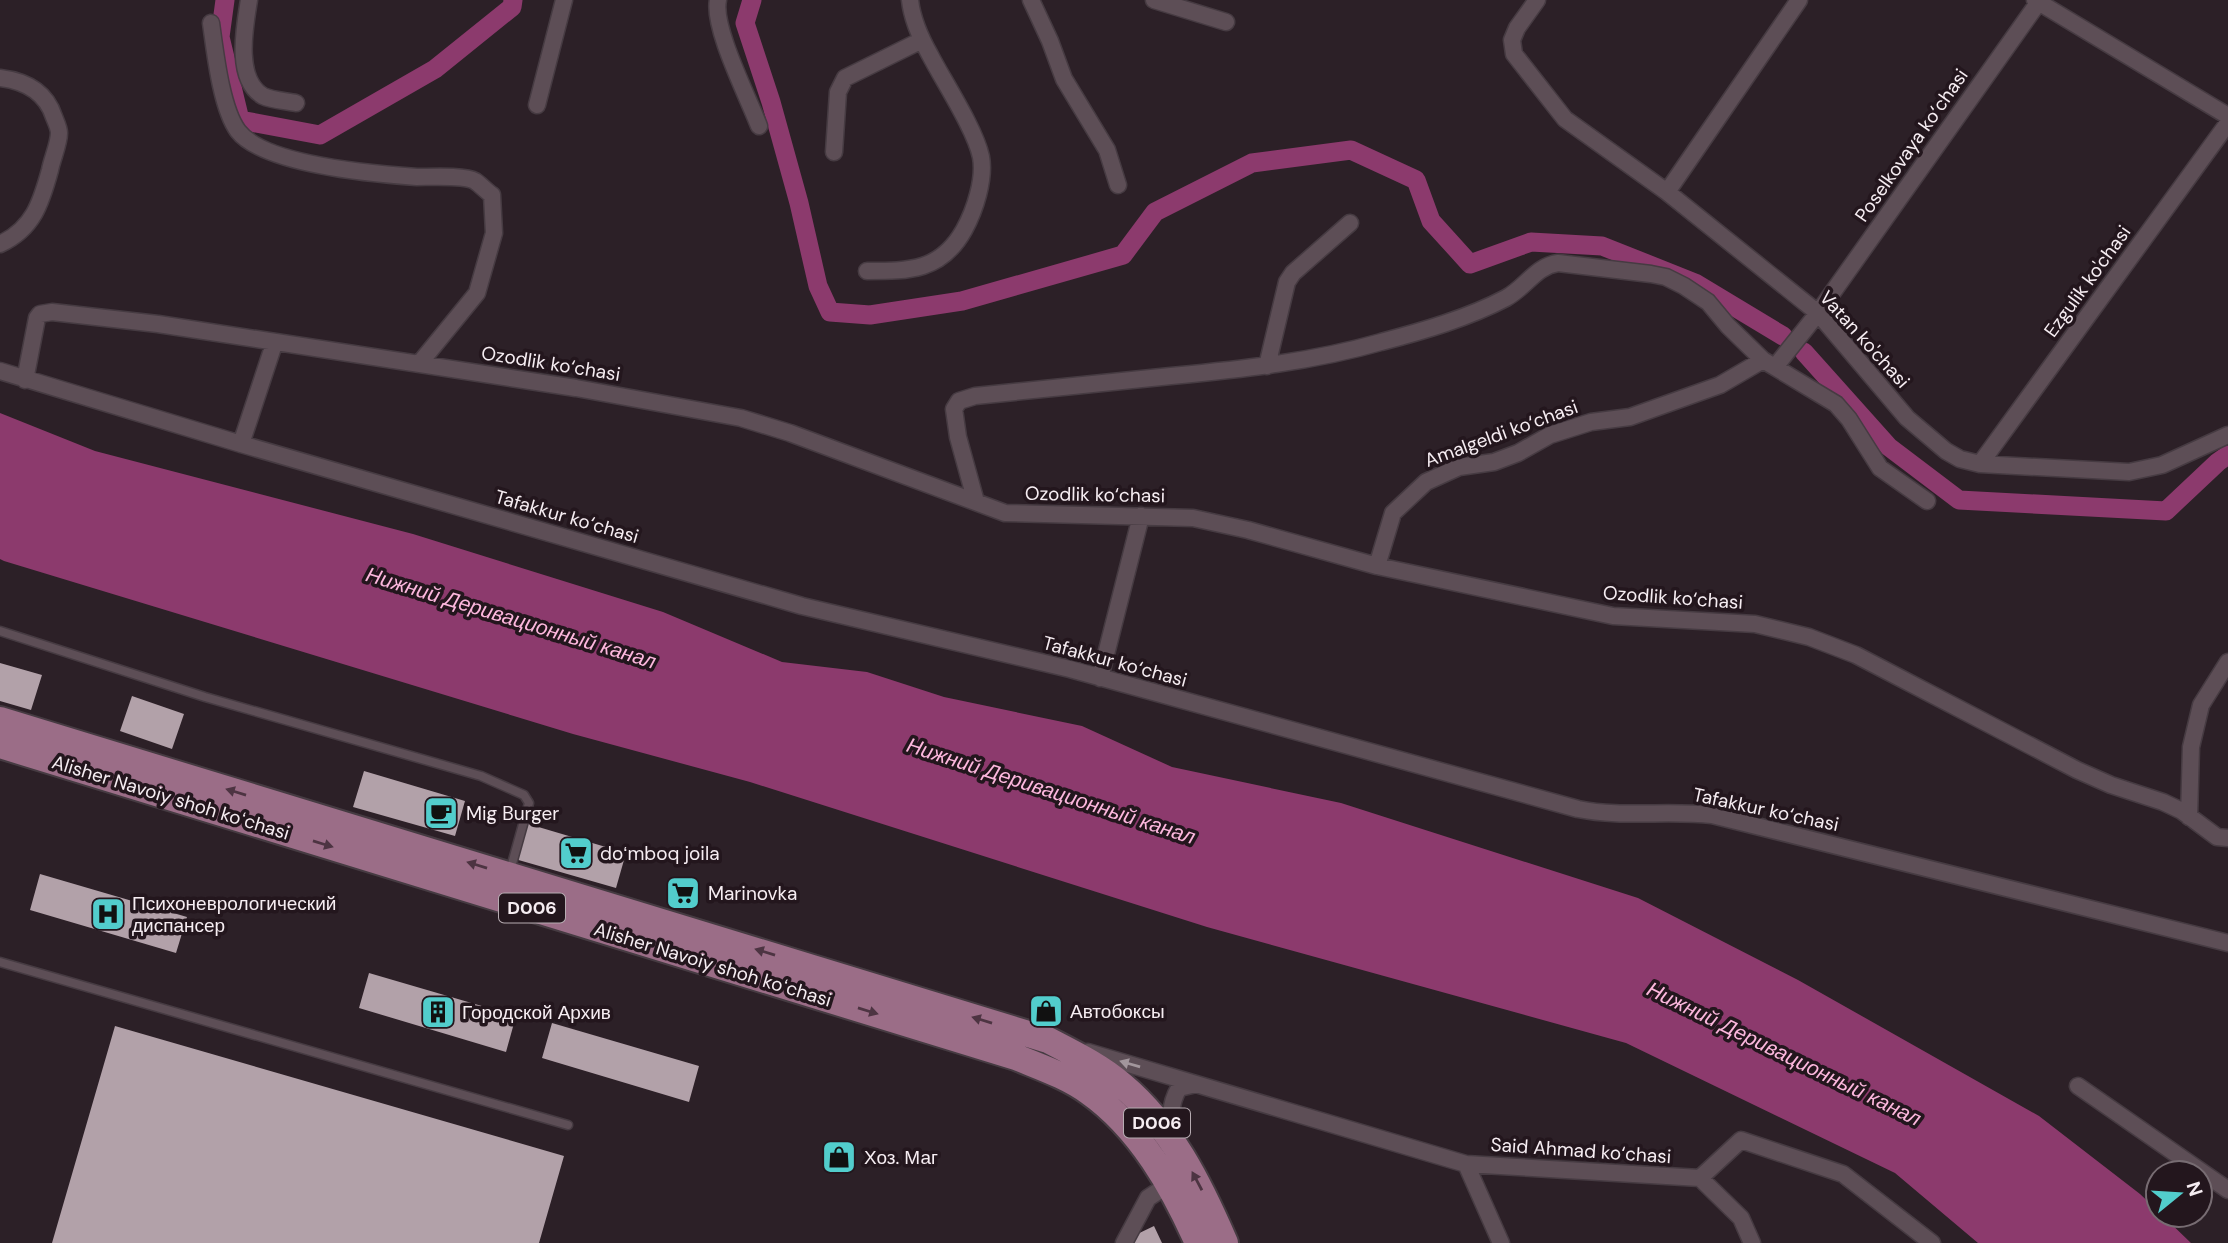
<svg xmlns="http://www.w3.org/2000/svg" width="2228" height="1243" font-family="'DM Sans',sans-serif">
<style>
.water{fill:#8c3a6d}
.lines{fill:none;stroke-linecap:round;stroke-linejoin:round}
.canal{stroke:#8c3a6d;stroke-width:19}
.building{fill:#b2a1a9}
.lane-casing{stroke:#463b42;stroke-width:11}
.street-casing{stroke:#463b42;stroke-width:19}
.primary-casing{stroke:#463b42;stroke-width:30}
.lane{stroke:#5d4e56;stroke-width:8}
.street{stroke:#5d4e56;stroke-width:16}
.primary{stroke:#9b6d87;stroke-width:26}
.oneway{fill:#4d3442}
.oneway2{fill:#a2969c}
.labels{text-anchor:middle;stroke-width:7;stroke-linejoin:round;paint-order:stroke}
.shield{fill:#23161d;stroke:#b7acb2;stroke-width:2}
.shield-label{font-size:18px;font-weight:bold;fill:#f6edf2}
.street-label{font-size:19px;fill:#f6edf2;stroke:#23161d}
.poi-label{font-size:19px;fill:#f6edf2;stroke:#23161d;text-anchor:start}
.water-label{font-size:21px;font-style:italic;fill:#fcb7dd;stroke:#23161d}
</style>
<rect width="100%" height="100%" fill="#2c2027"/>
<path class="water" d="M 0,413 L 95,451 L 413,534 L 663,612 L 782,662 L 867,672 L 944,697 L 1082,726 L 1172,767 L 1341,803 L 1638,898 L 1798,980 L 2039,1116 L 2140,1194 L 2158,1211 L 2158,1215 L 2162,1215 L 2191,1243 L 1978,1243 L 1895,1173 L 1626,1043 L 1207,927 L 750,782 L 573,734 L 4,561 L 0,559 Z"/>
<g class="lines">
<path class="canal" d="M 225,0 L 220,37 L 240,120 L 320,135 L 435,69 L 512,7 L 513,0
M 752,0 L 745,23 L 771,102 L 799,203 L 818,286 L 830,312 L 870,315 L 962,301 L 1123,255 L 1155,212 L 1252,163 L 1351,150 L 1416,180 L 1431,221 L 1470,264 L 1531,242 L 1602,246 L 1695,283 L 1783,336
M 1804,352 L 1889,447 L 1959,500 L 2166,511 L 2218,462 L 2228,455"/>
</g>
<path class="building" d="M 0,663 L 42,675 L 31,710 L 0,701 Z
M 132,696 L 184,714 L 172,749 L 120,731 Z
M 364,771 L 465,801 L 455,836 L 353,807 Z
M 525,823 L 626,853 L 616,888 L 515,859 Z
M 40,874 L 187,917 L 176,953 L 30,910 Z
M 369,973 L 516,1016 L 506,1052 L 359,1008 Z
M 552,1023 L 699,1066 L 689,1102 L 542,1058 Z
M 115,1026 L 564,1156 L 539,1243 L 52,1243 Z
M 1154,1226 L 1162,1243 L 1134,1243 L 1131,1237 Z"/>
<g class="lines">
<g class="lane-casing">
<path id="lane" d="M 0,631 L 205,697 L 481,776 L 524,795 L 529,803 L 510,871
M 0,962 L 568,1125"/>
</g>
<g class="street-casing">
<path id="street" d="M 249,0 C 245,25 234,79 263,96 C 271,100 286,101 296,103
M 718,0 C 712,27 748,97 759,126
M 1031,0 L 1050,41 L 1064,79 L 1107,150 L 1118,185
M 1154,0 L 1226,22
M 1537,0 L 1517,28 L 1512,40 L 1514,54 L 1565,119 L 1667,192 L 1818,313 L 1907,418 L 1946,451 L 1960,459 L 1980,464 L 2129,472 L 2162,465 L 2228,435
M 2035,0 L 2228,116
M 211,23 C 215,51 221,108 238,131 C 264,165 375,174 417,177 C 430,177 465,175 475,181 C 481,185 486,191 492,195 L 494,233 L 477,293 L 419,364
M 0,78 C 25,81 46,92 54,117 C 56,122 59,128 59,133 C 59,144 52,159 50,170 C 41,203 33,229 0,244
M 537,105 L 564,0
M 834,152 L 838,92 L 845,78 L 922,40
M 1667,192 L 1799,0
M 867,271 C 910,271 941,271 964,230 C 975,210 985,179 981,157 C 975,129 944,82 930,55 C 921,39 912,19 910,0
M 1267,366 L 1287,282 L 1293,273 L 1350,223
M 1775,367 L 1818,313 L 2038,3
M 0,371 L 241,444 L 802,606 L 1070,669 L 1578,809 C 1622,818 1667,810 1712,815 L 2228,943
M 25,380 L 37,318 L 40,314 L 52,312 L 158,324 L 576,388 L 741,418 L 790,433 L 1005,513 L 1193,518 L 1248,530 L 1377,566 L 1613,616 L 1755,624 L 1809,637 L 1856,655 L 2077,770 L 2111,785 L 2163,802 L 2182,811 L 2217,837 L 2228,838
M 241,444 L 274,344
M 1980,464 L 2228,123
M 976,502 L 958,437 L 954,409 L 959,401 L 975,396 C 1040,389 1106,383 1171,376 C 1242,369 1312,362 1381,342 C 1423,331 1468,318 1506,298 C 1526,287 1536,266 1558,263 L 1651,274 L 1666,277 L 1684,286 L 1708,302 L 1728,326 L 1763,360 L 1836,404 L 1849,419 L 1880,468 L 1927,501
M 1377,566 L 1393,513 L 1426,482 L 1459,467 L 1494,462 L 1518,453 L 1550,435 L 1591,422 L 1630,417 L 1720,385 L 1763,360
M 1100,678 L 1141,516
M 2189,817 L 2191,747 L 2201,705 L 2228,662
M 1088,1052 L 1466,1164 L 1700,1178 L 1741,1140 L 1843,1174 L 1932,1243
M 2078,1086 L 2228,1190
M 1175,1139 C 1170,1120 1169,1105 1179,1088 L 1196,1084
M 1466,1164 L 1501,1243
M 1700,1178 L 1741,1218 L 1752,1243
M 1124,1243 L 1148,1198 L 1169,1184"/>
</g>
<g class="primary-casing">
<path id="primary" d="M 0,720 L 1048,1040 C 1073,1053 1100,1066 1122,1085 C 1171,1126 1200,1185 1225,1243
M 0,745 L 1016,1057 C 1040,1067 1067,1076 1089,1092 C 1140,1128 1173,1187 1198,1243"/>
</g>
<use href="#lane" class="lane"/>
<use href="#street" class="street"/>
<use href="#primary" class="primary"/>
</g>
<defs><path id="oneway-solid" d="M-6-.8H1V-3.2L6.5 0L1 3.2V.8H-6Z" transform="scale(1.75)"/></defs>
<g class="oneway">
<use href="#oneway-solid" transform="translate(236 792) rotate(-163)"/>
<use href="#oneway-solid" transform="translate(323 844) rotate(17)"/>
<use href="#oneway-solid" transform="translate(477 865) rotate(-163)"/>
<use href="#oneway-solid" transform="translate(765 952) rotate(-163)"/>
<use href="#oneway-solid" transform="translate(868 1011) rotate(17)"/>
<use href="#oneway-solid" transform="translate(982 1020) rotate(-163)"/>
<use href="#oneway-solid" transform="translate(1197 1181) rotate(-118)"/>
</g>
<use class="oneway2" href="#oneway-solid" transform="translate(1130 1064) rotate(-164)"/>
<defs>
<g id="cafe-square" transform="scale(1.75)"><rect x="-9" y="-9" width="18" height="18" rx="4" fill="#52cdcc" stroke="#23161d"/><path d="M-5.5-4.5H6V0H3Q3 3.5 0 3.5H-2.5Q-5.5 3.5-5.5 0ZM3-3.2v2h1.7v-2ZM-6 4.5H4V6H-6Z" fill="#111"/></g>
<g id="supermarket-square" transform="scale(1.75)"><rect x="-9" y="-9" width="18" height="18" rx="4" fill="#52cdcc" stroke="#23161d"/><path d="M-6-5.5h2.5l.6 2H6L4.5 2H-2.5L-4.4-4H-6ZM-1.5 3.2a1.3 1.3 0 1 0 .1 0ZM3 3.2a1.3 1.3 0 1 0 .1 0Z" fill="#111"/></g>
<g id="hospital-square" transform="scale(1.75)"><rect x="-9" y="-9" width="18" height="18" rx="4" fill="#52cdcc" stroke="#23161d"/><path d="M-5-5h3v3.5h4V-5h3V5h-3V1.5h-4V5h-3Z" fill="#111"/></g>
<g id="shop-square" transform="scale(1.75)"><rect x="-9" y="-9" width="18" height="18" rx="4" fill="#52cdcc" stroke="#23161d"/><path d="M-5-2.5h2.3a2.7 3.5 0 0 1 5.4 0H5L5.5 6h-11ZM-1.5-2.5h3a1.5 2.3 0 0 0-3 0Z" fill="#111"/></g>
<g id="building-square" transform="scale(1.75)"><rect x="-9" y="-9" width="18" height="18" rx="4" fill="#52cdcc" stroke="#23161d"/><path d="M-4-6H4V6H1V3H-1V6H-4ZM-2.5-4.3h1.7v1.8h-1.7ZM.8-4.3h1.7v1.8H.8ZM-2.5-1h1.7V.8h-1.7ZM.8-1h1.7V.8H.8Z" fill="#111"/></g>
</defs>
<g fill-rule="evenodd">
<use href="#cafe-square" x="441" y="813"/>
<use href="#supermarket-square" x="576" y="853"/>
<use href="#supermarket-square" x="683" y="893"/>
<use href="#hospital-square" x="108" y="914"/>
<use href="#shop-square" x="1046" y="1011"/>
<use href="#building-square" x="438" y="1012"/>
<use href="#shop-square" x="839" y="1157"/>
</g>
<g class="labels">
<g class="shield">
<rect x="499" y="893.5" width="66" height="29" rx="5"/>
<rect x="1124" y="1108.5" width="66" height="29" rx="5"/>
</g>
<g class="shield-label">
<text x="532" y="914">D006</text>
<text x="1157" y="1129">D006</text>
</g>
<g class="street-label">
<text transform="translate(1911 145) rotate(-55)" y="7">Poselkovaya ko‘chasi</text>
<text transform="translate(2087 281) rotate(-54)" y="7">Ezgulik ko'chasi</text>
<text transform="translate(1865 339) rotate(48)" y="7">Vatan ko'chasi</text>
<text transform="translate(551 363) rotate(9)" y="7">Ozodlik ko‘chasi</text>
<text transform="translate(1501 433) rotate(-20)" y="7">Amalgeldi ko‘chasi</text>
<text transform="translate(1095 494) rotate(1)" y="7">Ozodlik ko‘chasi</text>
<text transform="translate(567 516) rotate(16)" y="7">Tafakkur ko‘chasi</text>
<text transform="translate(1673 597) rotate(4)" y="7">Ozodlik ko‘chasi</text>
<text transform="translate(1115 661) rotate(15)" y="7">Tafakkur ko‘chasi</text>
<text transform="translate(171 797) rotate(17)" y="7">Alisher Navoiy shoh koʻchasi</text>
<text transform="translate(1766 809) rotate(12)" y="7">Tafakkur ko‘chasi</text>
<text transform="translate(713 964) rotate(17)" y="7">Alisher Navoiy shoh koʻchasi</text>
<text transform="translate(1581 1150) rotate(4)" y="7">Said Ahmad ko‘chasi</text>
</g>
<g class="poi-label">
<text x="466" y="820">Mig Burger</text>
<text x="600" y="860">doʻmboq joila</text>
<text x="708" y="900">Marinovka</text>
<text x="132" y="910">Психоневрологический<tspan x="132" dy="22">диспансер</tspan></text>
<text x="1070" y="1018">Автобоксы</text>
<text x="462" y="1019">Городской Архив</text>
<text x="864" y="1164">Хоз. Маг</text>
</g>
<g class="water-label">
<text transform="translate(511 618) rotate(17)" y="7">Нижний Деривационный канал</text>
<text transform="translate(1051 791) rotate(18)" y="7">Нижний Деривационный канал</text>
<text transform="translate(1784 1054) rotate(26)" y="7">Нижний Деривационный канал</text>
</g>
</g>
<g transform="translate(2179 1194) rotate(72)"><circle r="33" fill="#23161d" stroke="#776c72" stroke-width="2"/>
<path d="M0-5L12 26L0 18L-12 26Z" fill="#52cdcc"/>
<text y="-10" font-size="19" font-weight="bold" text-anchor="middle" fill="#f6edf2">N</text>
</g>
</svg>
